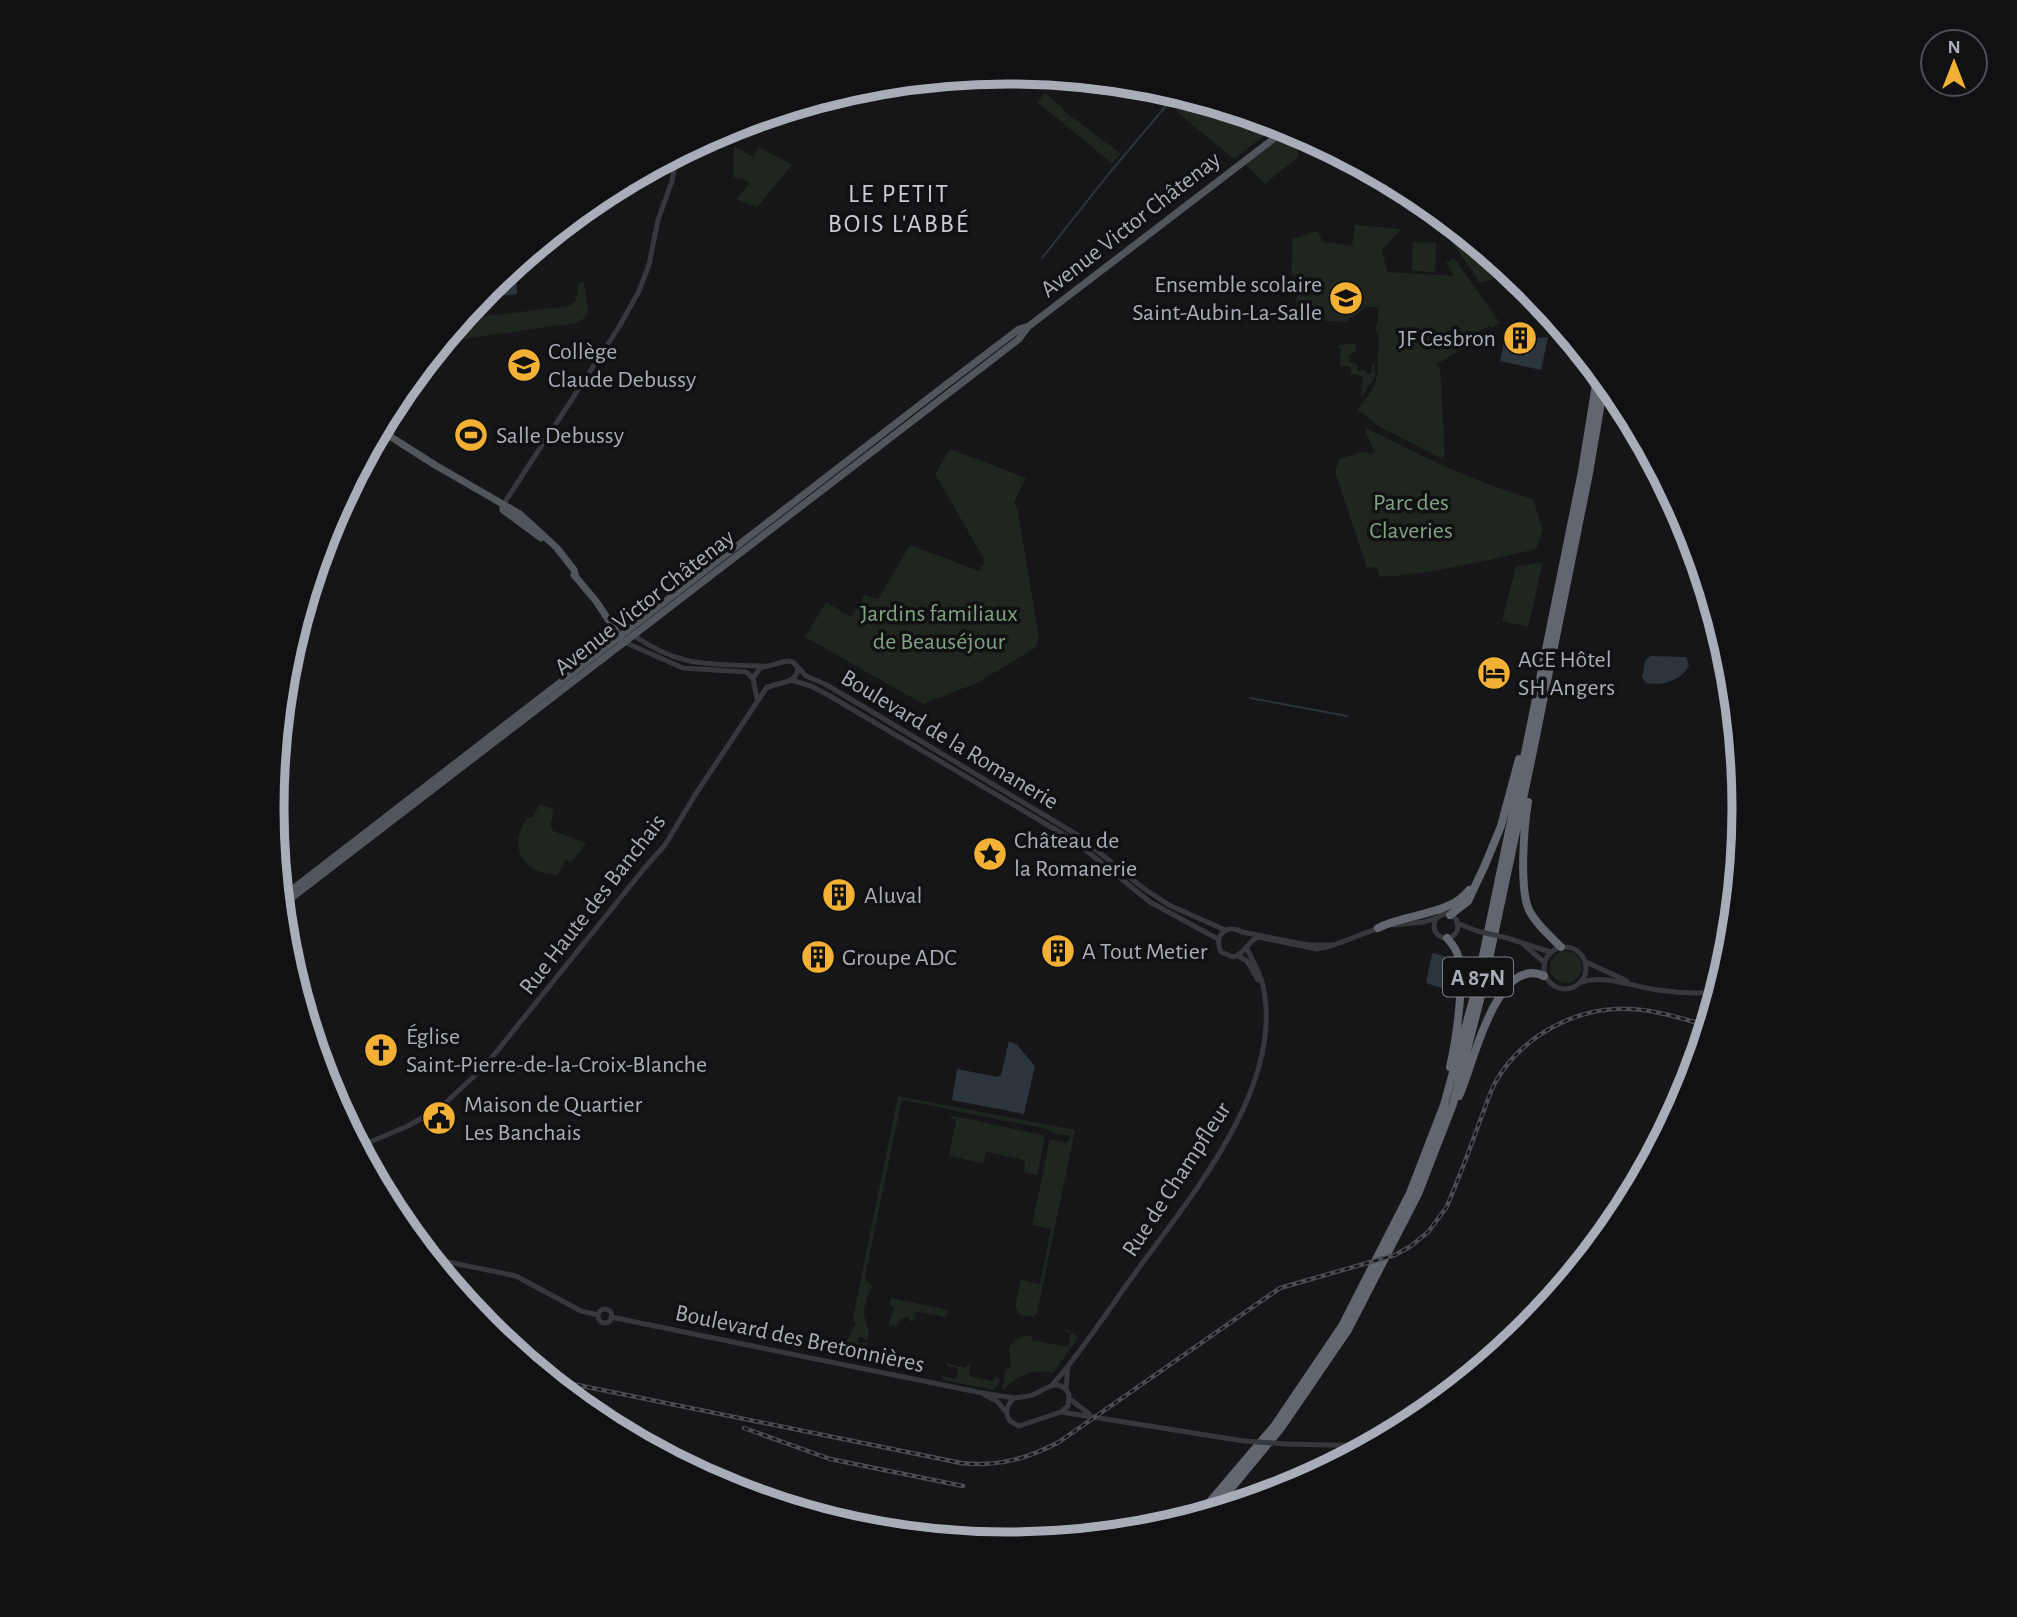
<svg xmlns="http://www.w3.org/2000/svg" width="2017" height="1617" font-family="'Alegreya Sans',sans-serif">
<style>
.green{fill:#1e261f}
.water{fill:#2c353c}
.lines{fill:none;stroke-linecap:round;stroke-linejoin:round}
.stream{stroke:#2c353c;stroke-width:2}
.minor{stroke:#37383d;stroke-width:5}
.major{stroke:#53555c;stroke-width:7}
.highway{stroke:#63666e;stroke-width:8}
.rail-casing{stroke:#4a4c52;stroke-width:4.5}
.rail{stroke:#111113;stroke-width:2;stroke-dasharray:5;stroke-linecap:butt}
.minor-bridge{stroke:#37383d;stroke-width:5}
.labels{text-anchor:middle;stroke-width:7;stroke-linejoin:round;paint-order:stroke}
.shield{fill:#111113;stroke:#7b7e86;stroke-width:2}
.shield-label{font-size:23px;font-weight:bold;fill:#a8adb8}
.street-label{font-size:24px;fill:#a8adb8;stroke:#111113}
.poi-label{font-size:24px;fill:#a8adb8;stroke:#111113;text-anchor:start}
.park-label{font-size:24px;fill:#7fa381;stroke:#111113}
.neighbourhood-label{font-size:26px;letter-spacing:2px;fill:#c9ccd4;stroke:#111113}
.rim{fill:none;stroke:#a8adb8;stroke-width:9}
</style>
<rect width="100%" height="100%" fill="#161618"/>
<path class="green" d="M 1045,93 L 1062,107 L 1065,112 L 1121,154 L 1112,163 L 1037,102 Z
M 1188,97 L 1279,124 L 1234,159 L 1176,111 Z
M 1291,129 L 1298,141 L 1298,157 L 1265,184 L 1246,165 Z
M 734,146 L 753,157 L 759,147 L 792,165 L 757,207 L 736,199 L 749,184 L 741,177 L 738,180 L 733,176 Z
M 1355,225 L 1401,229 L 1382,250 L 1387,272 L 1454,276 L 1446,262 L 1454,258 L 1500,323 L 1491,328 L 1489,326 L 1476,333 L 1480,338 L 1437,364 L 1440,368 L 1445,455 L 1441,458 L 1380,427 L 1358,410 C 1360,403 1364,402 1368,396 C 1379,380 1378,369 1377,351 L 1379,350 L 1378,333 L 1375,331 L 1378,320 L 1378,307 L 1367,307 L 1345,322 L 1295,319 L 1299,276 L 1291,275 L 1293,239 L 1317,231 L 1323,242 L 1352,246 Z
M 1457,228 L 1512,273 L 1480,283 L 1445,232 Z
M 1413,242 L 1436,243 L 1435,272 L 1412,271 Z
M 579,282 L 584,282 L 588,308 L 585,318 L 575,323 L 463,339 L 456,331 L 451,332 L 462,319 L 569,306 L 576,300 Z
M 1355,343 L 1356,350 L 1349,356 L 1350,362 L 1357,364 L 1358,371 L 1365,370 L 1367,374 L 1372,373 L 1372,364 L 1374,364 L 1375,377 L 1361,398 L 1363,376 L 1351,374 L 1351,367 L 1340,365 L 1341,349 L 1337,348 L 1337,346 Z
M 1364,427 C 1420,455 1473,482 1533,499 L 1543,530 L 1536,549 C 1484,561 1433,574 1380,577 L 1376,567 L 1367,568 L 1335,471 L 1340,459 L 1362,452 L 1375,454 Z
M 950,449 L 1026,478 L 1014,502 L 1018,511 L 1039,638 L 1035,648 L 977,683 L 923,704 L 805,637 L 826,602 L 851,617 L 865,595 L 878,599 L 910,545 L 979,571 L 984,564 L 983,557 L 935,474 Z
M 1543,562 L 1528,627 L 1502,621 L 1516,567 Z
M 540,804 L 553,809 L 551,813 L 554,814 L 550,823 L 553,831 L 586,843 L 571,863 L 566,859 L 558,875 C 522,874 507,846 528,817 L 532,818 Z
M1550 967a16 16 0 1 1 32 0a16 16 0 1 1-32 0Z
M 898,1096 L 1075,1130 L 1037,1313 L 1033,1317 L 1020,1315 L 1015,1307 L 1021,1280 L 1040,1284 L 1051,1229 L 1032,1225 L 1050,1139 L 1066,1143 L 1070,1140 L 1070,1136 L 1052,1133 L 1047,1129 L 903,1100 L 901,1103 L 865,1276 L 867,1281 L 873,1287 L 870,1289 L 863,1312 L 869,1332 L 868,1340 L 859,1337 L 858,1343 L 868,1343 L 867,1347 L 871,1348 L 871,1351 L 853,1351 L 838,1358 L 856,1323 L 853,1319 Z
M 953,1116 L 1043,1135 L 1045,1138 L 1037,1175 L 1024,1172 L 1025,1160 L 986,1152 L 983,1163 L 949,1156 L 956,1120 L 949,1118 Z
M 891,1298 L 948,1310 L 946,1317 L 916,1311 L 914,1321 L 909,1321 L 910,1316 L 900,1319 L 898,1324 L 888,1327 L 894,1307 L 889,1304 Z
M 1068,1330 L 1078,1338 L 1053,1373 C 1033,1367 1015,1377 1002,1391 L 1005,1372 L 1011,1365 L 1009,1348 C 1014,1339 1022,1335 1032,1336 L 1032,1340 L 1068,1347 L 1071,1333 L 1063,1331 Z
M 947,1363 L 964,1368 L 970,1365 L 969,1376 L 993,1381 L 995,1376 L 1001,1380 L 994,1390 L 943,1380 L 941,1376 L 956,1379 L 958,1368 L 947,1366 Z"/>
<path class="water" d="M 516,264 L 517,294 L 479,298 L 488,287 Z
M 1515,327 L 1517,340 L 1548,337 L 1541,370 L 1500,361 L 1507,328 Z
M 1650,656 L 1686,657 L 1689,665 C 1682,681 1663,686 1646,683 L 1642,677 L 1645,661 Z
M 1434,953 L 1446,957 L 1444,985 L 1441,988 L 1426,983 L 1432,954 Z
M 1009,1041 L 1017,1045 L 1035,1066 L 1024,1114 L 952,1100 L 957,1069 L 997,1077 L 1001,1075 Z"/>
<g class="lines">
<path class="stream" d="M 1042,258 L 1111,171 L 1177,93
M 1250,698 L 1347,716"/>
<path class="minor" d="M 503,505 L 619,327 L 639,291 L 649,265 L 658,220 L 672,181 L 677,154
M 633,635 C 680,668 710,664 764,666
M 624,642 L 683,668 L 746,672 L 753,678 L 757,699
M 753,678 L 760,668 L 787,661 L 793,662 L 806,676 L 825,684 L 874,713 L 1079,836 L 1143,888 L 1169,905 L 1225,930
M 791,680 L 811,686 L 830,696 L 1073,840 L 1150,902 L 1218,939
M 766,688 C 778,682 797,684 798,668
M1434 926a12 12 0 1 1 24 0a12 12 0 1 1-24 0Z
M 1457,923 L 1477,931
M 1394,925 L 1424,922 L 1436,918
M 1507,938 L 1550,952
M 1333,945 L 1308,945 L 1242,932 C 1227,923 1213,935 1221,952 L 1233,957 C 1245,954 1247,942 1258,937 L 1317,949 C 1340,946 1359,933 1381,928
M 1524,945 L 1544,962
M1544 968a21 21 0 1 1 42 0a21 21 0 1 1-42 0Z
M 1238,956 L 1247,961 L 1258,980
M 1586,962 L 1627,981
M 1582,982 C 1606,974 1633,987 1658,990 C 1678,993 1698,994 1719,992
M 358,1147 L 408,1126 L 441,1107 L 485,1066 L 647,865 L 665,845 L 695,795 L 767,687
M 429,1258 L 516,1276 L 581,1311 L 598,1315
M598 1316a7 7 0 1 1 14 0a7 7 0 1 1-14 0Z
M 611,1317 L 982,1393 L 1014,1398
M 1053,1384 C 1084,1349 1110,1307 1138,1269 C 1193,1194 1285,1084 1263,986 C 1260,972 1252,959 1246,947
M 1066,1389 L 1068,1366
M 985,1395 L 997,1401 L 1006,1412
M 1070,1399 L 1089,1414
M 1061,1412 L 1068,1406 L 1069,1394 C 1058,1376 1046,1390 1032,1395 C 1026,1397 1020,1397 1014,1398 C 1007,1405 1004,1412 1010,1421 L 1019,1426 L 1061,1412 L 1244,1441
M 1286,1444 L 1372,1446"/>
<path class="major" d="M 380,430 L 435,465 L 520,514 L 557,548 L 574,570 L 576,577
M 503,505 L 503,510 L 541,538
M 574,575 L 596,601 L 621,639
M 281,898 L 939,390 L 1019,329 L 1029,326 L 1289,127
M 281,906 L 1019,339 L 1028,327"/>
<path class="highway" d="M 1528,802 C 1524,825 1519,889 1529,910 C 1536,924 1550,936 1561,947
M 1450,915 L 1468,901 L 1485,865 L 1501,826 L 1519,759
M 1378,928 C 1404,914 1451,915 1469,890
M 1447,938 C 1452,944 1456,948 1458,956 C 1465,982 1456,1041 1450,1067
M 1459,1096 C 1473,1067 1496,954 1544,976
M 1210,1514 L 1281,1428 L 1348,1330 L 1418,1194 L 1453,1104 L 1482,992 L 1531,761 L 1589,473 L 1605,379
M 1196,1518 L 1275,1425 L 1342,1326 L 1410,1193 L 1444,1105 L 1476,989 L 1519,783 L 1582,471 L 1598,372"/>
<g class="rail-casing">
<path id="rail" d="M 548,1379 L 961,1463 C 997,1467 1027,1459 1059,1442 L 1280,1288 L 1395,1255 L 1411,1246 L 1428,1232 L 1446,1208 C 1459,1179 1470,1148 1481,1118 C 1486,1106 1489,1094 1495,1083 C 1521,1036 1577,1006 1630,1009 C 1657,1010 1683,1019 1709,1026
M 744,1428 L 830,1459 L 963,1486"/>
</g>
<use href="#rail" class="rail"/>
<path class="minor-bridge" d="M 1477,931 L 1507,938
M 1244,1441 L 1286,1444"/>
</g>
<defs>
<g id="school-disc" transform="scale(1.75)"><circle r="9.5" fill="#f2b134" stroke="#111113"/><path d="M0-5L7-2L0 1L-7-2ZM-4 1L0 2.5L4 1V4Q0 6-4 4Z" fill="#111"/></g>
<g id="building-disc" transform="scale(1.75)"><circle r="9.5" fill="#f2b134" stroke="#111113"/><path d="M-4-6H4V6H1V3H-1V6H-4ZM-2.5-4.3h1.7v1.8h-1.7ZM.8-4.3h1.7v1.8H.8ZM-2.5-1h1.7V.8h-1.7ZM.8-1h1.7V.8H.8Z" fill="#111"/></g>
<g id="stadium-disc" transform="scale(1.75)"><circle r="9.5" fill="#f2b134" stroke="#111113"/><path d="M0-5a6.5 5 0 1 0 0 10a6.5 5 0 1 0 0-10ZM-3.5-1.8h7v3.6h-7Z" fill="#111"/></g>
<g id="hotel-disc" transform="scale(1.75)"><circle r="9.5" fill="#f2b134" stroke="#111113"/><path d="M-6-4.5h1.5V1H6V5H4.5V3h-9V5H-6ZM-4 0a1.8 1.8 0 1 1 3.6 0ZM.5 0V-2.5h3Q6-2.5 6 0Z" fill="#111"/></g>
<g id="sight-disc" transform="scale(1.75)"><circle r="9.5" fill="#f2b134" stroke="#111113"/><path d="M0-6L1.8-2.2L6-1.7L2.9 1.2L3.7 5.4L0 3.3L-3.7 5.4L-2.9 1.2L-6-1.7L-1.8-2.2Z" fill="#111"/></g>
<g id="church-disc" transform="scale(1.75)"><circle r="9.5" fill="#f2b134" stroke="#111113"/><path d="M-1.2-6h2.4v3.5h3.3v2.4h-3.3V6h-2.4V-.1h-3.3v-2.4h3.3Z" fill="#111"/></g>
<g id="civic-disc" transform="scale(1.75)"><circle r="9.5" fill="#f2b134" stroke="#111113"/><path d="M-.6-6.5H3V-4.5H.6V-3L4-1V1h2V6H-6V1h2V-1L-.6-3ZM-1.2 2.5V6h2.4V2.5Z" fill="#111"/></g>
</defs>
<g fill-rule="evenodd">
<use href="#school-disc" x="1346" y="298"/>
<use href="#building-disc" x="1520" y="338"/>
<use href="#school-disc" x="524" y="365"/>
<use href="#stadium-disc" x="471" y="435"/>
<use href="#hotel-disc" x="1494" y="673"/>
<use href="#sight-disc" x="990" y="854"/>
<use href="#building-disc" x="839" y="895"/>
<use href="#building-disc" x="1058" y="951"/>
<use href="#building-disc" x="818" y="957"/>
<use href="#church-disc" x="381" y="1050"/>
<use href="#civic-disc" x="439" y="1118"/>
</g>
<g class="labels">
<rect class="shield" x="1443" y="957.5" width="70" height="39" rx="5"/>
<g class="shield-label">
<text x="1478" y="985">A 87N</text>
</g>
<g class="street-label">
<text transform="translate(1130 224) rotate(-38)" y="8">Avenue Victor Châtenay</text>
<text transform="translate(644 602) rotate(-38)" y="8">Avenue Victor Châtenay</text>
<text transform="translate(950 739) rotate(31)" y="8">Boulevard de la Romanerie</text>
<text transform="translate(592 904) rotate(-52)" y="8">Rue Haute des Banchais</text>
<text transform="translate(1176 1179) rotate(-57)" y="8">Rue de Champfleur</text>
<text transform="translate(800 1338) rotate(12)" y="8">Boulevard des Bretonnières</text>
</g>
<g class="poi-label">
<text x="1322" y="292" text-anchor="end">Ensemble scolaire<tspan x="1322" dy="28">Saint-Aubin-La-Salle</tspan></text>
<text x="1496" y="346" text-anchor="end">JF Cesbron</text>
<text x="548" y="359">Collège<tspan x="548" dy="28">Claude Debussy</tspan></text>
<text x="496" y="443">Salle Debussy</text>
<text x="1518" y="667">ACE Hôtel<tspan x="1518" dy="28">SH Angers</tspan></text>
<text x="1014" y="848">Château de<tspan x="1014" dy="28">la Romanerie</tspan></text>
<text x="864" y="903">Aluval</text>
<text x="1082" y="959">A Tout Metier</text>
<text x="842" y="965">Groupe ADC</text>
<text x="406" y="1044">Église<tspan x="406" dy="28">Saint-Pierre-de-la-Croix-Blanche</tspan></text>
<text x="464" y="1112">Maison de Quartier<tspan x="464" dy="28">Les Banchais</tspan></text>
</g>
<g class="park-label">
<text x="1411" y="510">Parc des<tspan x="1411" dy="28">Claveries</tspan></text>
<text x="939" y="621">Jardins familiaux<tspan x="939" dy="28">de Beauséjour</tspan></text>
</g>
<g class="neighbourhood-label">
<text x="899" y="202">LE PETIT<tspan x="899" dy="30">BOIS L'ABBÉ</tspan></text>
</g>
</g>
<path d="M0 0H2017V1617H0ZM284 808a724 724 0 1 1 1448 0a724 724 0 1 1-1448 0Z" fill="#111113" fill-rule="evenodd"/>
<path class="rim" d="M284 808a724 724 0 1 1 1448 0a724 724 0 1 1-1448 0Z"/>
<g transform="translate(1954 63)"><circle r="33" fill="#111113" stroke="#4d4f55" stroke-width="2"/>
<path d="M0-5L12 26L0 18L-12 26Z" fill="#f2b134"/>
<text y="-10" font-size="19" font-weight="bold" text-anchor="middle" fill="#a8adb8">N</text>
</g>
</svg>
